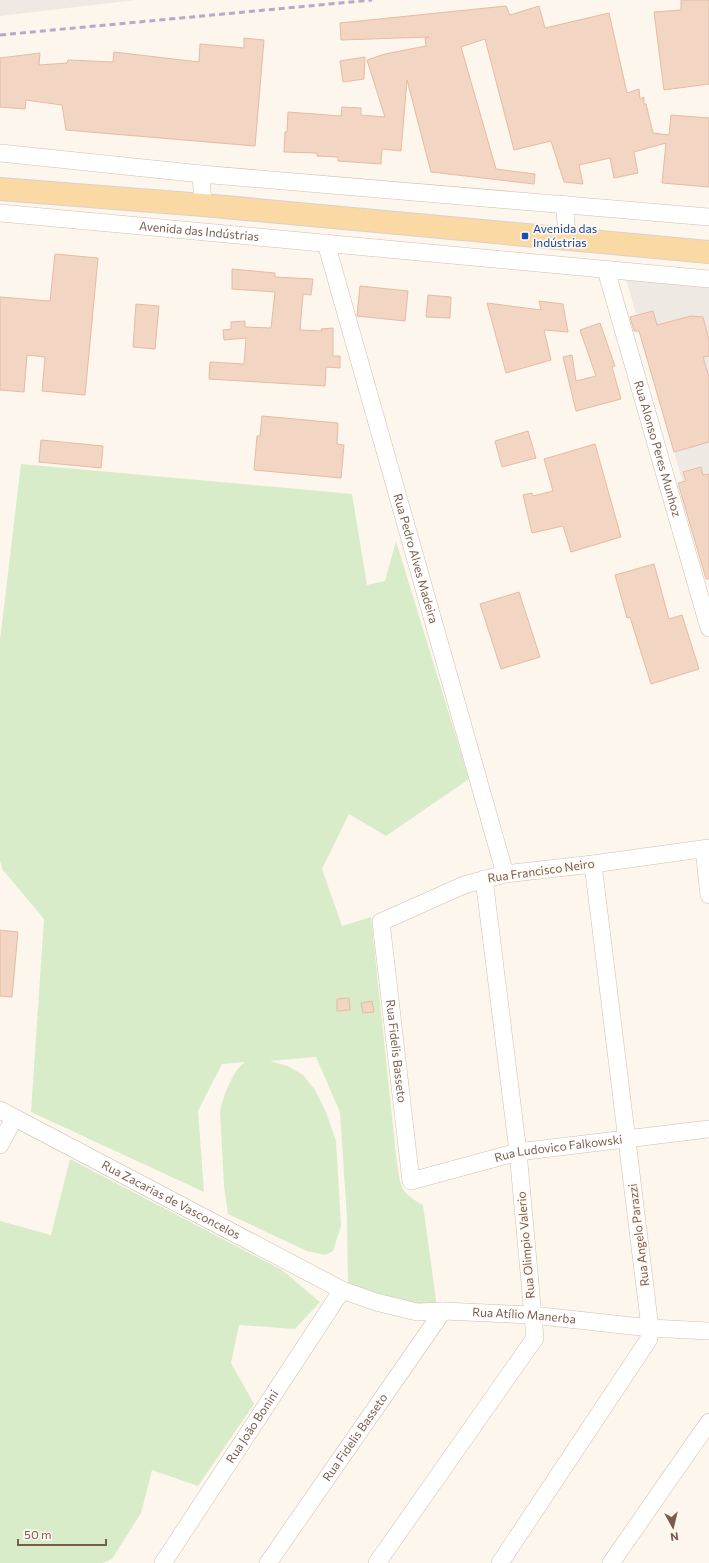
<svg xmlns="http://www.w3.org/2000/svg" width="709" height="1563" font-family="Commissioner,sans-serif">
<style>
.industrial{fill:#efe9e4}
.green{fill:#d8ecc9}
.building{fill:#f3d5c3;stroke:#e6bba3}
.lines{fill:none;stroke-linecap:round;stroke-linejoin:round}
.minor-casing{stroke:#d1beb0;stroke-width:18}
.major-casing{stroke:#dad1cd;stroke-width:24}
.minor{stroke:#fff;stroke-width:17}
.major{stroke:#fbd9a5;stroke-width:22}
.rail{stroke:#b9a8c9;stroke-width:3;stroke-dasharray:6 4;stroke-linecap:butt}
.transit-dot{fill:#1a4fb4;stroke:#fffaf3;stroke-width:1.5}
.labels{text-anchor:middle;stroke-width:3.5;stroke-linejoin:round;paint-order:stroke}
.transit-label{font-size:12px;fill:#164399;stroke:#fffaf3;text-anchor:start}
.street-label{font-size:12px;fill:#7a5c4d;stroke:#fffaf3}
</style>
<rect width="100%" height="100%" fill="#fdf6ec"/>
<path class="industrial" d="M 0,0 L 136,0 L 0,16 Z
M 623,268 L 709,276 L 709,577 Z"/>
<path class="green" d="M 21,464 L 352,494 L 367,585 L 385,581 L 396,541 L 469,779 L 386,836 L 349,814 L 322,869 L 342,926 L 371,917 L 397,1164 C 401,1188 400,1192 423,1205 L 437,1307 L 389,1303 L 348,1285 L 347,1218 L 340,1112 L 316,1057 L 270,1061 L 288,1066 L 303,1075 L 315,1090 L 326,1112 L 336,1141 L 341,1226 L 333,1251 L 325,1255 L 307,1251 L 228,1214 L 224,1186 L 220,1111 C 223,1097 233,1070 245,1062 L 222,1064 L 198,1111 L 204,1192 L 31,1112 L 44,919 L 3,870 L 0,861 L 0,640 Z
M 70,1159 L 282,1270 L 320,1302 L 295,1329 L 239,1325 L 231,1363 L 254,1404 L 198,1486 L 152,1470 L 141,1513 L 112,1559 L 103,1563 L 0,1563 L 0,1221 L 51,1235 Z"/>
<path class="building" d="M 681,0 L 709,0 L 709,84 L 664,90 L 654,12 L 681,10 Z
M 506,6 L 510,15 L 539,6 L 545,28 L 609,13 L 627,93 L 639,89 L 640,99 L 644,97 L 644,104 L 646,104 L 653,133 L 669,135 L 671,115 L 709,118 L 709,187 L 662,183 L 666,143 L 634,152 L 638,173 L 614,178 L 610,158 L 579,165 L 583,184 L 564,182 L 551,141 L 514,150 L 485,39 L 461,47 L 496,169 L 535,174 L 534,184 L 431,172 L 407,80 L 401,151 L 382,149 L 381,164 L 338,161 L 338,157 L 317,156 L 317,153 L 284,152 L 285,132 L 287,132 L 288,112 L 341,116 L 342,107 L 361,108 L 361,115 L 385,117 L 367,60 L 385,54 L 426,46 L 425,38 L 429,37 L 341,40 L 340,23 Z
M 244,38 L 264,40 L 255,146 L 66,130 L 62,105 L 26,100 L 25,109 L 0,107 L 0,58 L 40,53 L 39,65 L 67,63 L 68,60 L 113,62 L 114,52 L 199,62 L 200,44 L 244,48 Z
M 365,57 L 364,79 L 343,82 L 340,61 Z
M 55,254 L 98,258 L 85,395 L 42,391 L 45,357 L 27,355 L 24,392 L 0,390 L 0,297 L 50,301 Z
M 232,269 L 275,273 L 275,277 L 313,279 L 311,295 L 303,294 L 300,330 L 322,331 L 321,329 L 333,328 L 333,356 L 340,356 L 340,368 L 326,367 L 325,386 L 209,379 L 210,362 L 244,364 L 246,338 L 224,340 L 223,330 L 231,329 L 231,322 L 245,321 L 245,327 L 271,328 L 275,292 L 232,289 Z
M 360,286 L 408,291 L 405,321 L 357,316 Z
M 428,295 L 451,297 L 450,318 L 426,317 Z
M 539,301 L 563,304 L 568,332 L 544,330 L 551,360 L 506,373 L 487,303 L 541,310 Z
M 136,304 L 159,306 L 155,349 L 133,347 Z
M 653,311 L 657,325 L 691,316 L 703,317 L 709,340 L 709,356 L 703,357 L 709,377 L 709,442 L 674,452 L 639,331 L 634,331 L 630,317 Z
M 600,323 L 615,366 L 612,367 L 621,399 L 576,411 L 563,357 L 572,355 L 576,381 L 596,376 L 580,330 Z
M 262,416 L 338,423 L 337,444 L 344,445 L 341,478 L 254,470 L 257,436 L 260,436 Z
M 528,431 L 536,458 L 502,467 L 495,441 Z
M 41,440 L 103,446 L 101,468 L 39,462 Z
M 595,444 L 621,537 L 571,552 L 563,526 L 532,533 L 523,495 L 532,493 L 533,496 L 553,491 L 544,459 Z
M 701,467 L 703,475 L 709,474 L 709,579 L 706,579 L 678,483 L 686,481 L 683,472 Z
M 654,564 L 669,619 L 682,615 L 699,669 L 651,684 L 630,617 L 627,618 L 615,575 Z
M 519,592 L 540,657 L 501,669 L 480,604 Z
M 0,930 L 18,932 L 12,997 L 0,996 Z
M 349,998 L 350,1010 L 337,1011 L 337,999 Z
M 372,1001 L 374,1012 L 363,1013 L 361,1003 Z"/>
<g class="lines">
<g class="minor-casing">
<g id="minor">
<path d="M 0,153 L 201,174 L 709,217"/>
<path d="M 201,174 L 203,205"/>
<path d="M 564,204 L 568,240"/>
<path id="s1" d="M 0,213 L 709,279"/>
<path id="s2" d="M 326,243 L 505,874"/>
<path id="s3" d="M 606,270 L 709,628"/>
<path id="s4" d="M 709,848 L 593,864 L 505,874 L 464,885 L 381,922 L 411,1181 L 518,1152 L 709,1129"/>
<path d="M 704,849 L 709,895"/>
<path id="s5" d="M 0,1110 L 342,1290 L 376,1302 L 417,1312 L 443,1311 L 532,1315 L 650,1328 L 709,1331"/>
<path d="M 0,1145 L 14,1118"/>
<path id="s6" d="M 163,1563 L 342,1290"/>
<path id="s7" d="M 268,1563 L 443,1311"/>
<path d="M 377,1563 L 535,1338 L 518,1152 L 484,879"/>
<path d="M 500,1563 L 649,1339 L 650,1328 L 593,864"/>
<path d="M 611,1563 L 709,1422"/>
</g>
</g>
<g class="major-casing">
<path id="major" d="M 0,189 L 203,205 L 709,252"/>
</g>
<use href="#minor" class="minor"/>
<use href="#major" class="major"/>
<path class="rail" d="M 0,35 L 372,0"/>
</g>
<rect class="transit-dot" x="521" y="232" width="8" height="8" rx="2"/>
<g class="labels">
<g class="transit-label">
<text x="533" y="233">Avenida das<tspan x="533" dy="14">Indústrias</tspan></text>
</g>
<g class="street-label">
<text dy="4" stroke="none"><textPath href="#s1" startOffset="200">Avenida das Indústrias</textPath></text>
<text dy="4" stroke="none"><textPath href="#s3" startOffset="186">Rua Alonso Peres Munhoz</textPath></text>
<text dy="4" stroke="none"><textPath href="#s2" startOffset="328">Rua Pedro Alves Madeira</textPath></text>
<text transform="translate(541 871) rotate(-8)" y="4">Rua Francisco Neiro</text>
<text dy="4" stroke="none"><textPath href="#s4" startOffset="469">Rua Fidelis Basseto</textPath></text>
<text dy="4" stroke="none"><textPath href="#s4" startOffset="751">Rua Ludovico Falkowski</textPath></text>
<text dy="4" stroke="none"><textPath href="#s5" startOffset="193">Rua Zacarias de Vasconcelos</textPath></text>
<text transform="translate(639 1235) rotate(-97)" y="4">Rua Angelo Parazzi</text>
<text transform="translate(526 1245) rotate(-95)" y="4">Rua Olimpio Valerio</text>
<text dy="4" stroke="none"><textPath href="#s5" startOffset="572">Rua Atílio Manerba</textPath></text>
<text dy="4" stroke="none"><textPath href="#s6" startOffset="163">Rua João Bonini</textPath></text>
<text dy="4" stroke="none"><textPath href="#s7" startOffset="153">Rua Fidelis Basseto</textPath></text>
</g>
</g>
<g transform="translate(673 1527) rotate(172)" stroke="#fffaf3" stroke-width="3" paint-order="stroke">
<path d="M0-3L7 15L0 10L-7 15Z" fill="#7a5c4d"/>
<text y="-6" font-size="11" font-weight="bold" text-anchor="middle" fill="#7a5c4d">N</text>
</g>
<path d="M18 1539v6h88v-6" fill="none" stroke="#7a5c4d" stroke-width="2"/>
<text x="24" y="1539" font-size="12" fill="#7a5c4d" stroke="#fffaf3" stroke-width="3" paint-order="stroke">50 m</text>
</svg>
